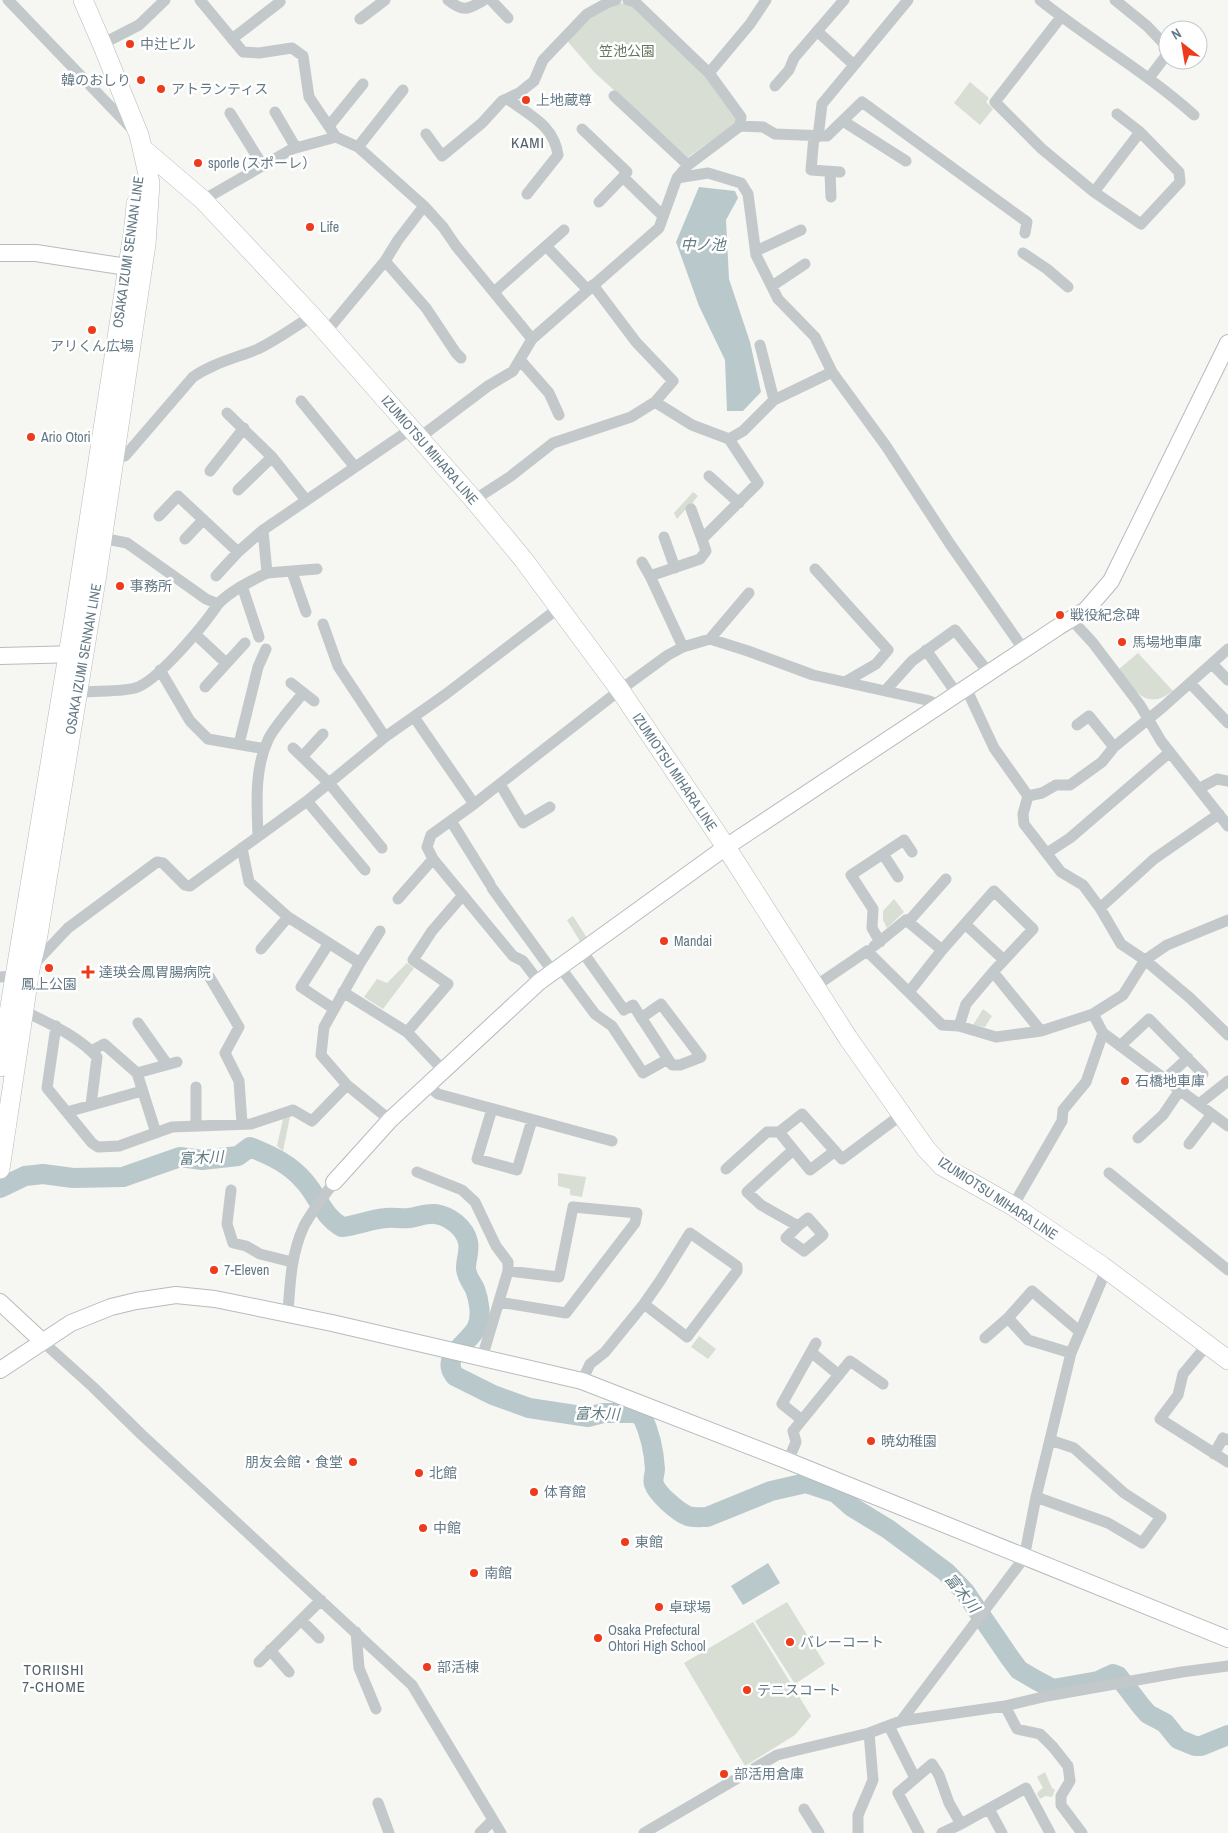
<svg xmlns="http://www.w3.org/2000/svg" width="1228" height="1833" font-family="'Archivo Narrow','Noto Sans JP',sans-serif">
<style>
.green{fill:#d8ded3}
.water{fill:#b9c8cb}
.lines{fill:none;stroke-linecap:round;stroke-linejoin:round}
.river{stroke:#b9c8cb;stroke-width:20}
.secondary-casing{stroke:#b5bcbf;stroke-width:18}
.primary-casing{stroke:#b6bbbe;stroke-width:20}
.street{stroke:#c3c8ca;stroke-width:11}
.secondary{stroke:#fff;stroke-width:16}
.primary{stroke:#fff;stroke-width:19}
.poi-dot{fill:#ed3b1b;stroke:#fff;stroke-width:2}
.labels{text-anchor:middle;stroke-width:5;stroke-linejoin:round;paint-order:stroke}
.poi-label{font-size:14px;fill:#637985;stroke:#fff;text-anchor:start}
.park-label{font-size:14px;fill:#66775f;stroke:#fff}
.street-label{font-size:14px;fill:#637985;stroke:#fff}
.neighbourhood-label{font-size:15px;letter-spacing:1px;fill:#52616a;stroke:#fff}
.water-label{font-size:15px;font-style:italic;fill:#5f7b82;stroke:#fff}
</style>
<rect width="100%" height="100%" fill="#f6f6f2"/>
<path class="green" d="M 623,3 L 635,7 L 707,77 L 737,117 L 736,123 L 688,157 L 595,73 L 568,42 C 579,24 602,7 623,3 Z
M 970,82 L 989,98 L 986,102 L 993,109 L 980,125 L 954,103 Z
M 693,492 L 698,496 L 693,502 L 695,508 L 686,509 L 677,519 L 674,513 Z
M 1138,653 L 1173,691 C 1145,712 1135,690 1119,669 Z
M 894,899 L 904,912 L 887,928 L 883,920 L 883,911 Z
M 573,916 L 587,938 L 581,943 L 567,920 Z
M 407,963 L 414,968 L 383,1009 L 364,997 L 377,979 L 387,983 Z
M 983,1009 L 992,1016 L 985,1027 L 973,1025 Z
M 290,1117 L 283,1151 L 277,1146 L 283,1119 Z
M 558,1173 L 586,1177 L 582,1197 L 570,1195 L 570,1189 L 558,1186 Z
M 699,1336 L 716,1349 L 708,1359 L 691,1347 Z
M 787,1602 L 825,1664 L 795,1684 L 755,1621 Z
M 753,1622 L 811,1716 L 795,1735 L 745,1766 L 684,1663 Z
M 1045,1772 L 1052,1788 L 1055,1790 L 1052,1797 L 1045,1796 L 1040,1799 L 1037,1794 L 1039,1791 L 1043,1788 L 1037,1777 Z"/>
<path class="water" d="M 699,187 L 735,191 L 738,198 L 726,220 L 729,279 L 750,342 L 761,392 L 743,411 L 727,411 L 725,360 L 699,306 L 676,242 Z
M 768,1563 L 780,1583 L 743,1605 L 731,1586 Z"/>
<g class="lines">
<path class="river" d="M 0,1188 L 25,1176 L 43,1174 L 73,1178 L 123,1177 L 180,1157 L 202,1160 L 238,1156 L 250,1147 C 272,1156 290,1164 305,1182 C 319,1198 323,1216 342,1227 C 356,1226 371,1219 386,1218 C 394,1217 401,1219 409,1218 C 418,1217 426,1213 435,1214 C 450,1216 465,1228 468,1242 C 470,1251 466,1259 466,1268 C 466,1276 472,1283 475,1289 C 479,1300 482,1316 477,1327 C 470,1343 439,1356 455,1376 L 493,1395 L 529,1408 L 588,1417 L 603,1413 L 635,1413 L 642,1416 C 649,1431 654,1451 655,1469 C 655,1474 652,1480 654,1484 C 657,1494 678,1512 688,1516 C 694,1518 701,1517 707,1517 L 771,1491 L 806,1483 L 836,1493 L 852,1507 L 888,1529 L 946,1572 L 965,1592 L 1010,1658 L 1019,1670 L 1036,1680 L 1053,1689 L 1098,1681 L 1113,1674 L 1118,1676 L 1141,1706 L 1148,1714 L 1165,1723 L 1178,1739 L 1195,1746 L 1201,1746 L 1228,1735"/>
<g class="secondary-casing">
<path id="secondary" d="M 0,253 L 36,253 L 127,267
M 0,656 L 80,654
M 334,1182 L 390,1120 L 539,982 L 726,847 L 1058,627 L 1086,610 L 1111,581 L 1228,343
M 0,1302 L 42,1341
M 0,1370 L 71,1323 L 111,1307 L 136,1301 L 176,1295 L 215,1299 L 332,1323 L 582,1381 L 788,1461 L 1228,1639"/>
</g>
<g class="primary-casing">
<path id="primary" d="M 142,148 L 203,200 L 312,316 L 474,500 L 523,559 L 620,690 L 726,847 L 848,1038 L 926,1149 L 942,1166 L 1013,1206 L 1102,1266 L 1228,1360
M 0,1067 L 72,631 L 134,227 L 136,204
M 0,1169 L 30,969 L 38,935 L 97,574 L 146,244 L 150,183 L 139,135 L 102,44 L 83,0"/>
</g>
<path class="street" d="M 8,0 L 132,129
M 200,0 L 243,52 L 259,53 L 292,48 L 303,56 L 309,97 L 336,137 L 358,147 L 424,206 L 443,227 L 456,246 L 532,339
M 448,0 C 464,13 468,9 484,0
M 491,0 L 508,18
M 1040,0 C 1090,40 1146,72 1194,115
M 1115,0 L 1147,26 L 1168,48
M 1061,17 L 995,102 L 1042,149 L 1094,192 L 1141,224 L 1180,182 L 1179,172 L 1140,132 L 1117,114
M 360,19 L 385,0
M 817,31 L 854,65
M 232,39 L 280,2 L 279,0
M 102,44 L 139,25 L 165,0
M 709,73 L 750,24 L 766,0
M 1149,78 L 1168,53
M 775,86 L 789,70 L 794,58 L 844,0
M 614,96 L 688,165
M 509,100 C 531,116 554,126 558,155 L 527,194
M 275,112 L 296,148
M 230,113 L 263,166
M 843,121 L 906,161
M 329,126 L 363,84
M 740,126 L 763,127 L 775,134 L 827,136 L 862,102 L 1027,222 L 1025,233
M 582,129 L 627,172 L 623,177 L 663,216
M 426,134 L 442,156 L 482,123 L 502,101 L 519,93 L 534,81 L 543,60 L 587,14 L 609,2 L 616,0
M 814,136 L 811,170 L 840,172
M 818,137 L 822,104 L 908,0
M 358,147 L 403,90
M 830,172 L 831,197
M 677,178 L 708,173 L 741,183 L 748,194 L 756,255 L 778,299 L 815,337 L 832,372 L 886,446 L 950,544 L 1024,650
M 1094,192 L 1140,132
M 203,200 L 292,149 L 336,137
M 599,202 L 623,177
M 564,230 L 546,246 L 587,289
M 756,251 L 801,230
M 1023,253 L 1047,269 L 1068,287
M 385,261 L 426,308 L 456,353 L 461,358
M 772,286 L 805,264
M 494,292 L 546,246
M 326,332 L 385,261 L 398,240 L 424,206
M 760,345 L 774,400
M 520,360 L 549,393 L 559,415
M 301,401 L 355,467
M 655,402 L 692,425 L 729,439 L 743,431 L 774,400 L 832,372
M 227,413 L 272,457 L 306,500
M 419,438 L 488,386 L 513,371 L 532,339 L 659,228 L 677,178 L 688,165 L 740,126 L 741,117 L 709,73 L 635,2 L 628,0
M 114,457 L 125,456 L 193,377 C 213,363 236,358 258,349 C 277,340 294,327 312,316
M 210,471 L 244,428
M 709,476 L 739,503
M 238,490 L 272,457
M 474,500 L 511,476 L 553,443 L 631,417 L 655,402 L 673,381 L 636,342 L 593,285
M 691,509 L 702,539
M 159,516 L 178,496 L 238,552
M 664,537 L 675,568
M 102,538 L 127,543 L 206,599 L 218,604 C 232,590 249,582 267,573 L 263,530 L 411,429
M 185,539 L 203,520
M 642,562 L 650,576
M 815,569 L 888,650 L 876,664 L 845,682
M 292,572 L 306,612
M 267,573 L 317,569
M 216,576 L 238,552 L 263,530
M 242,586 L 259,637
M 1071,619 L 1093,643 L 1140,705 L 1161,741 L 1228,826
M 323,624 L 338,666 L 385,737
M 195,634 L 226,663
M 710,639 L 749,593
M 683,647 L 650,576 L 700,559 L 706,551 L 702,539 L 758,483 L 729,439
M 926,650 L 957,694
M 1212,664 L 1228,680
M 160,670 L 190,721 L 208,739 L 260,748
M 291,683 L 314,701
M 1190,683 L 1228,723
M 205,687 L 245,643
M 966,688 L 994,748 L 1028,796 L 1023,814 L 1024,824 L 1061,872 L 1083,885 L 1100,908 L 1121,944 L 1145,960 L 1190,998 L 1228,1035
M 885,691 L 912,661 L 955,630 L 989,673
M 77,692 C 93,691 119,692 135,688 C 156,683 205,624 218,604
M 414,717 L 474,804
M 1077,725 L 1089,716 L 1114,747
M 239,744 L 258,667 L 266,649
M 293,748 L 329,783 L 382,848
M 302,757 L 323,734
M 500,784 L 523,823 L 550,807
M 1200,788 L 1217,779 L 1228,781
M 1028,796 L 1042,793 L 1056,785 L 1070,785 L 1102,762 L 1114,747 L 1163,707 L 1228,649
M 307,801 L 365,870
M 451,821 L 490,884
M 258,836 C 257,805 254,770 268,740 C 273,728 294,705 303,693
M 242,848 L 249,882 L 288,917 L 360,963
M 1047,853 L 1070,838 L 1170,752
M 883,854 L 898,877
M 492,888 L 553,972
M 398,899 L 433,859
M 1100,908 L 1154,859 L 1219,814
M 908,922 L 946,879
M 965,924 L 1004,960
M 380,931 L 360,963 L 324,1027 L 321,1055 L 347,1085 L 390,1120
M 880,942 L 872,928 L 873,909 L 851,875 L 904,840 L 912,852
M 329,943 L 301,987 L 334,1009
M 874,946 L 906,920 L 942,950
M 261,949 L 288,917
M 582,951 L 624,1010 L 633,1005 L 668,1059
M 35,963 L 68,928 L 157,862 L 163,863 L 185,885 L 190,886 L 307,801 L 385,737 L 446,694 L 560,607
M 560,967 L 595,1014 L 612,1026 L 643,1073 L 668,1059 L 672,1065 L 680,1065 L 701,1057 L 661,1004 L 641,1018
M 993,972 L 1041,1031
M 209,976 L 239,1027 L 225,1053 L 239,1081 L 242,1124
M 0,977 L 14,976 L 20,973
M 539,982 L 523,961 L 513,956 L 433,859 L 427,847 L 431,835 L 474,804 L 620,690 L 668,655 L 683,647 L 710,639 L 748,651 L 813,675 L 926,700 L 940,705
M 814,987 L 867,951 L 942,1025 L 959,1026 L 996,1037 L 1041,1031 L 1093,1014 L 1123,995 L 1145,960 L 1167,945 L 1228,920
M 343,992 L 407,1032 L 443,1070
M 909,992 L 942,950 L 994,891 L 1033,929 L 993,972 L 966,1004 L 959,1026
M 20,1009 C 47,1023 76,1034 97,1057 L 91,1105
M 1093,1014 L 1103,1033 L 1228,1126
M 138,1023 L 167,1064
M 56,1026 L 47,1088 L 92,1143 L 98,1147 L 119,1146 L 172,1127 L 251,1124 L 293,1110 L 312,1121 L 347,1085
M 407,1032 L 448,984 L 413,960 L 432,931 L 463,895
M 1120,1046 L 1149,1019 L 1203,1074
M 91,1051 L 104,1044 L 137,1073 L 156,1133
M 137,1073 L 177,1062
M 1165,1079 L 1188,1058
M 427,1085 L 438,1094 L 612,1141
M 196,1087 L 196,1126
M 1199,1104 L 1228,1081
M 492,1109 L 477,1159 L 517,1170 L 532,1120
M 67,1112 L 142,1091
M 779,1132 L 810,1170 L 835,1151
M 1138,1138 L 1163,1115 L 1180,1090
M 1189,1144 L 1212,1114
M 793,1150 L 747,1192 L 761,1205 L 798,1226 L 808,1218 L 823,1235 L 804,1251 L 786,1238 L 798,1226
M 726,1169 L 767,1132 L 779,1132 L 802,1114 L 842,1159 L 901,1115
M 417,1172 L 462,1190 L 475,1202 L 496,1246 L 508,1262 L 508,1271 L 482,1358
M 1109,1173 L 1228,1270
M 231,1190 L 227,1224 L 233,1243 L 246,1246 L 260,1254 L 292,1262
M 1013,1206 L 1062,1121 L 1063,1110 L 1086,1082 L 1103,1033
M 499,1302 L 566,1313 L 635,1223 L 637,1213 L 573,1207 L 559,1277 L 508,1271
M 288,1313 C 290,1283 291,1254 304,1226 C 312,1211 324,1196 334,1182
M 1008,1318 L 1028,1340 L 1071,1353
M 985,1338 L 1008,1318 L 1032,1291 L 1079,1331
M 42,1341 L 93,1387 L 142,1435 L 412,1685 L 501,1833
M 1207,1345 L 1183,1374 L 1178,1395 L 1160,1419 L 1228,1462
M 811,1352 L 839,1375
M 582,1381 L 590,1364 L 605,1352 L 644,1304 L 660,1281 L 690,1233 L 737,1266 L 737,1271 L 687,1337 L 644,1304
M 802,1420 L 782,1404 L 816,1343
M 1214,1454 L 1223,1438 L 1228,1440
M 788,1461 L 796,1442 L 793,1431 L 850,1361 L 883,1384
M 1036,1497 L 1108,1523 L 1142,1543 L 1161,1517 L 1124,1493 L 1074,1448 L 1050,1440
M 301,1620 L 319,1638
M 356,1632 L 359,1668 L 376,1709
M 270,1650 L 289,1672
M 259,1662 L 321,1600
M 1005,1706 L 1017,1729 L 1040,1734 L 1053,1747 L 1068,1766 L 1070,1781 L 1061,1796 L 1061,1805 L 1082,1833
M 901,1721 L 1024,1558 L 1036,1497 L 1071,1353 L 1106,1270
M 889,1726 L 915,1778
M 378,1803 L 389,1833
M 804,1809 L 819,1833
M 989,1809 L 1002,1833
M 480,1833 L 493,1820
M 644,1833 L 777,1755 L 869,1733 L 901,1721 L 1005,1706 L 1047,1696 L 1182,1672 L 1228,1666
M 858,1833 L 858,1815 L 873,1780 L 869,1733
M 919,1833 L 898,1793 L 932,1764 L 939,1775 L 949,1803 L 961,1824 L 1026,1788 L 1050,1833
M 942,1833 L 961,1824"/>
<use href="#secondary" class="secondary"/>
<use href="#primary" class="primary"/>
</g>
<g class="poi-dot">
<circle cx="130" cy="44" r="5"/>
<circle cx="141" cy="80" r="5"/>
<circle cx="161" cy="89" r="5"/>
<circle cx="526" cy="100" r="5"/>
<circle cx="198" cy="163" r="5"/>
<circle cx="310" cy="227" r="5"/>
<circle cx="92" cy="330" r="5"/>
<circle cx="31" cy="437" r="5"/>
<circle cx="120" cy="586" r="5"/>
<circle cx="1060" cy="615" r="5"/>
<circle cx="1122" cy="642" r="5"/>
<circle cx="664" cy="941" r="5"/>
<circle cx="49" cy="968" r="5"/>
<path d="M85.5 964.5h5v5h5v5h-5v5h-5v-5h-5v-5h5z"/>
<circle cx="1125" cy="1081" r="5"/>
<circle cx="214" cy="1270" r="5"/>
<circle cx="871" cy="1441" r="5"/>
<circle cx="353" cy="1462" r="5"/>
<circle cx="419" cy="1473" r="5"/>
<circle cx="534" cy="1492" r="5"/>
<circle cx="423" cy="1528" r="5"/>
<circle cx="625" cy="1542" r="5"/>
<circle cx="474" cy="1573" r="5"/>
<circle cx="659" cy="1607" r="5"/>
<circle cx="598" cy="1638" r="5"/>
<circle cx="790" cy="1642" r="5"/>
<circle cx="427" cy="1667" r="5"/>
<circle cx="747" cy="1690" r="5"/>
<circle cx="724" cy="1774" r="5"/>
</g>
<g class="labels">
<g class="poi-label">
<text x="140" y="49">中辻ビル</text>
<text x="131" y="85" text-anchor="end">韓のおしり</text>
<text x="171" y="94">アトランティス</text>
<text x="536" y="105">上地蔵尊</text>
<text x="208" y="168">sporle (スポーレ）</text>
<text x="320" y="232">Life</text>
<text x="92" y="351" text-anchor="middle">アリくん広場</text>
<text x="41" y="442">Ario Otori</text>
<text x="130" y="591">事務所</text>
<text x="1070" y="620">戦役紀念碑</text>
<text x="1132" y="647">馬場地車庫</text>
<text x="674" y="946">Mandai</text>
<text x="99" y="977">達瑛会鳳胃腸病院</text>
<text x="49" y="989" text-anchor="middle">鳳上公園</text>
<text x="1135" y="1086">石橋地車庫</text>
<text x="224" y="1275">7-Eleven</text>
<text x="881" y="1446">暁幼稚園</text>
<text x="343" y="1467" text-anchor="end">朋友会館・食堂</text>
<text x="429" y="1478">北館</text>
<text x="544" y="1497">体育館</text>
<text x="433" y="1533">中館</text>
<text x="635" y="1547">東館</text>
<text x="484" y="1578">南館</text>
<text x="669" y="1612">卓球場</text>
<text x="608" y="1635">Osaka Prefectural<tspan x="608" dy="16">Ohtori High School</tspan></text>
<text x="800" y="1647">バレーコート</text>
<text x="437" y="1672">部活棟</text>
<text x="757" y="1695">テニスコート</text>
<text x="734" y="1779">部活用倉庫</text>
</g>
<g class="park-label">
<text x="627" y="56">笠池公園</text>
</g>
<g class="street-label">
<text transform="translate(128 252) rotate(-82)" y="5">OSAKA IZUMI SENNAN LINE</text>
<text transform="translate(430 450) rotate(49)" y="5">IZUMIOTSU MIHARA LINE</text>
<text transform="translate(83 659) rotate(-80)" y="5">OSAKA IZUMI SENNAN LINE</text>
<text transform="translate(675 772) rotate(56)" y="5">IZUMIOTSU MIHARA LINE</text>
<text transform="translate(998 1198) rotate(33)" y="5">IZUMIOTSU MIHARA LINE</text>
</g>
<g class="neighbourhood-label">
<text x="528" y="148">KAMI</text>
<text x="54" y="1675">TORIISHI<tspan x="54" dy="17">7-CHOME</tspan></text>
</g>
<g class="water-label">
<text x="703" y="250">中ノ池</text>
<text transform="translate(201 1158) rotate(-3)" y="5">富木川</text>
<text transform="translate(597 1414) rotate(1)" y="5">富木川</text>
<text transform="translate(962 1593) rotate(51)" y="5">富木川</text>
</g>
</g>
<g transform="translate(1183 45) rotate(329)"><circle r="24" fill="#ffffff" stroke="#c1c9ce"/>
<path d="M0-4L9 19L0 12L-9 19Z" fill="#ed3b1b"/>
<text y="-8" font-size="14" font-weight="bold" text-anchor="middle" fill="#637985">N</text>
</g>
</svg>
